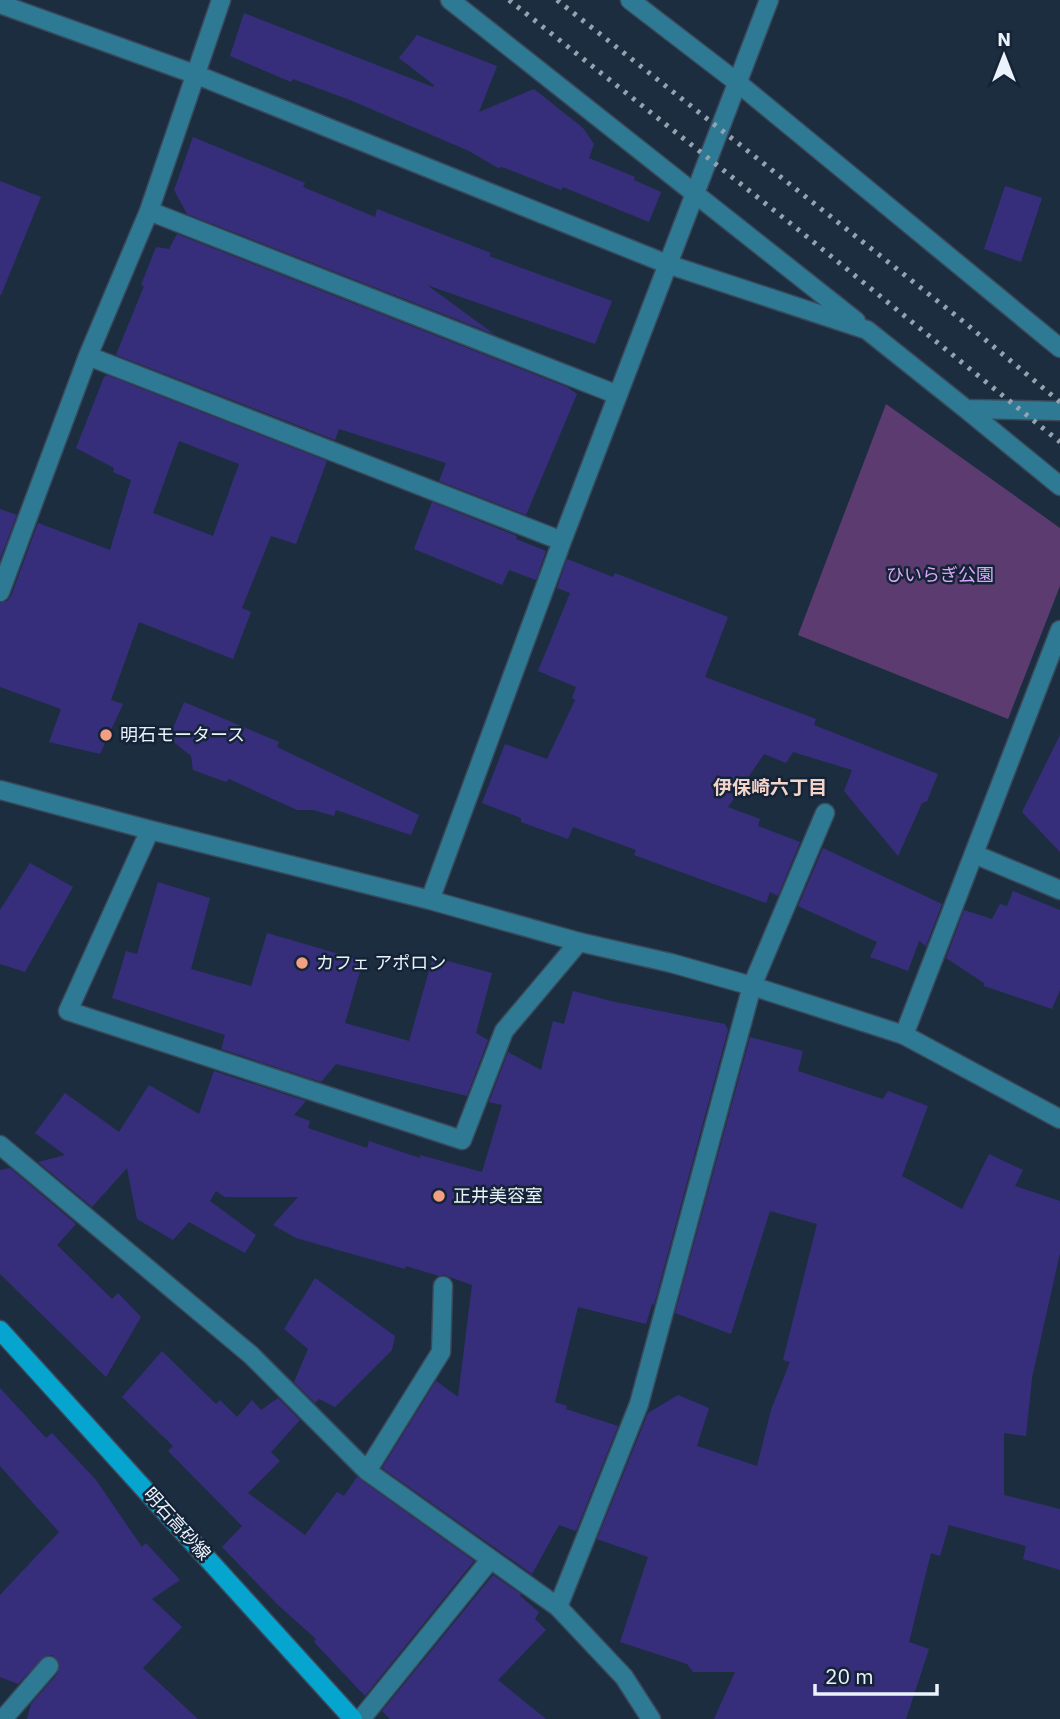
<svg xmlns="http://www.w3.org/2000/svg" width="1060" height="1719" font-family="'IBM Plex Sans','Noto Sans JP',sans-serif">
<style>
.green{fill:#5c3c70}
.building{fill:#372e7b;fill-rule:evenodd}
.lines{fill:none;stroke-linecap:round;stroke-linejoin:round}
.minor-casing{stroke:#3a495a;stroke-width:21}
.tertiary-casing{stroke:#3a495a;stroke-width:21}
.secondary-casing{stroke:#3a495a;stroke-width:21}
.minor{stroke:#2e7a94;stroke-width:18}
.tertiary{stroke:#2e7a94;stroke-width:18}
.secondary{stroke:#05a5d0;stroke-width:18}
.rail{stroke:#96a2af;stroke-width:5;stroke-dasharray:3.5 7;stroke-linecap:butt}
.poi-dot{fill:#f39f83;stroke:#142336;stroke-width:2.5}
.labels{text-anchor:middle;stroke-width:5;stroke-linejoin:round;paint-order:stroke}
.park-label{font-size:18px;fill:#dba7fa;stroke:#142336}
.poi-label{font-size:18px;fill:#eaf2fc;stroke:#142336;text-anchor:start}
.street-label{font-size:18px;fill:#eaf2fc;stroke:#142336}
.neighbourhood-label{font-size:19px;font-weight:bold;fill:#f4d3c9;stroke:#142336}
</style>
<rect width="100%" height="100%" fill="#1d2d40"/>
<path class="green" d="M 886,404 L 1060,528 L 1060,586 L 1008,719 L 798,635 Z"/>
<path class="building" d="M 244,13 L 433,87 L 434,85 L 399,58 L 417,35 L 497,66 L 479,112 L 534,89 L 583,128 L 594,144 L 589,158 L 635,177 L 634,180 L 661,192 L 649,222 L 563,187 L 561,190 L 502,167 L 498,168 L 469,151 L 350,100 L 293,79 L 291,82 L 230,56 Z
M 193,137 L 305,183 L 303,187 L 375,217 L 377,209 L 491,253 L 489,256 L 612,301 L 595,344 L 427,285 L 494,334 L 187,214 L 174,190 Z
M 0,181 L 41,197 L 1,295 L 0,295 Z
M 1005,186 L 1042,198 L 1021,262 L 984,249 Z
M 177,234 L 567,387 L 577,394 L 526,515 L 439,481 L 446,463 L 339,429 L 335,440 L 116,355 L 144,286 L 141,285 L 156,247 L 169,249 Z
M 107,375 L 327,461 L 296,544 L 271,536 L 242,608 L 251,612 L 233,659 L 139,622 L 111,700 L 123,704 L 100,754 L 49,742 L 61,709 L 0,687 L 0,603 L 7,601 L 11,596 L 38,523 L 110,550 L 131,480 L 113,472 L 114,468 L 76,448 L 104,377 ZM 179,441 L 239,464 L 213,536 L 153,513 Z
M 432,502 L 517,536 L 516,539 L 546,551 L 536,580 L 509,570 L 502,585 L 414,549 Z
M 0,509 L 17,515 L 0,559 Z
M 567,559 L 613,577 L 615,573 L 728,617 L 705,677 L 816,719 L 814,725 L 938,774 L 927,801 L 922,803 L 898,856 L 844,791 L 852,770 L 793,752 L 786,763 L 764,754 L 728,807 L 760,819 L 758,826 L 800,842 L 778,896 L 770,892 L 766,903 L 634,855 L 636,850 L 573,827 L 568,839 L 521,822 L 521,818 L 482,803 L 505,744 L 547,759 L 575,700 L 572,698 L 576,687 L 538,671 L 570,593 L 557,588 Z
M 184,702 L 279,742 L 277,747 L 419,815 L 411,835 L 336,810 L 334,816 L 313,810 L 297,810 L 229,779 L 226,782 L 193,770 L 191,756 L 169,738 Z
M 1060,735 L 1060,852 L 1022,812 Z
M 823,848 L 942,904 L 926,946 L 919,941 L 908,971 L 870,957 L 877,942 L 798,906 Z
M 30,863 L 73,887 L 25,972 L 0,964 L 0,910 Z
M 158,882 L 210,898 L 191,969 L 251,986 L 267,933 L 363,961 L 345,1023 L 409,1041 L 433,957 L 492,973 L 476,1033 L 488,1040 L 467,1096 L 336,1064 L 321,1082 L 221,1049 L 225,1035 L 112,998 L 126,951 L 137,954 Z
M 1013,891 L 1060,910 L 1060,990 L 1052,1009 L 984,986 L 984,983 L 946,958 L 964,910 L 992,919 L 1000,904 L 1007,906 Z
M 573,991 L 615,1002 L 725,1024 L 728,1030 L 654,1305 L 652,1304 L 646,1324 L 578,1307 L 555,1402 L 567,1406 L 566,1409 L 618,1426 L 576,1531 L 559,1525 L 532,1574 L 382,1468 L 436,1381 L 458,1397 L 472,1285 L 444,1275 L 439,1276 L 406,1266 L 405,1269 L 296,1238 L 273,1225 L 298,1197 L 225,1197 L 216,1191 L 210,1201 L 256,1235 L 245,1253 L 189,1222 L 173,1240 L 137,1219 L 127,1168 L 92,1207 L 38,1162 L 65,1155 L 35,1133 L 65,1093 L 119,1132 L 149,1085 L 199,1114 L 214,1071 L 306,1101 L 294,1115 L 310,1121 L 308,1128 L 367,1148 L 369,1141 L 420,1158 L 420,1155 L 482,1172 L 502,1105 L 489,1102 L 508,1052 L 541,1070 L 553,1021 L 564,1024 Z
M 750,1037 L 803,1051 L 798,1071 L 883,1099 L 888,1091 L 928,1106 L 902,1176 L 962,1209 L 989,1154 L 1023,1170 L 1015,1186 L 1060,1201 L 1060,1253 L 1032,1378 L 1026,1436 L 1004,1433 L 1004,1495 L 1060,1509 L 1060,1570 L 1023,1559 L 1026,1546 L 949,1525 L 940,1556 L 931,1553 L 909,1642 L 929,1649 L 906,1719 L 714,1719 L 735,1672 L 693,1672 L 687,1664 L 620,1642 L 648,1557 L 597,1539 L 648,1413 L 678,1395 L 709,1408 L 697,1446 L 757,1466 L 771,1410 L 790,1362 L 783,1360 L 817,1224 L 770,1211 L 731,1334 L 675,1313 Z
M 10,1168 L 76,1224 L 57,1245 L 112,1299 L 118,1293 L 141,1317 L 106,1377 L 0,1274 L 0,1170 Z
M 315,1278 L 395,1336 L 392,1350 L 335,1407 L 319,1399 L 315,1403 L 294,1382 L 308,1349 L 284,1329 Z
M 162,1351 L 216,1404 L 220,1400 L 237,1417 L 252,1400 L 261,1410 L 278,1398 L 300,1420 L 271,1452 L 280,1461 L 248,1493 L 305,1535 L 337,1492 L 344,1496 L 357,1477 L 474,1561 L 365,1696 L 314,1642 L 316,1639 L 278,1605 L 222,1547 L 242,1526 L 168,1451 L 173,1446 L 122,1397 Z
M 0,1388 L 46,1438 L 52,1433 L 96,1480 L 142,1547 L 146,1543 L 180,1580 L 152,1599 L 182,1627 L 143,1668 L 198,1719 L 27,1719 L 31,1704 L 58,1673 L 59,1662 L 52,1655 L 45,1656 L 18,1684 L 0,1677 L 0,1595 L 59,1532 L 0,1466 Z
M 493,1575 L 521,1594 L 520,1596 L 539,1612 L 535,1619 L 546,1630 L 498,1680 L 546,1719 L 390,1719 L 382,1711 Z"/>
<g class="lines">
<g class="minor-casing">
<path id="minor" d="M 450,0 L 856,321
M 630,0 L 738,83 L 1060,348
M 0,4 L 197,75 L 667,264 L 867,330 L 966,409 L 1060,411
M 149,211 L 618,395
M 88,356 L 562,541
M 966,409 L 1060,486
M 0,592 L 88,356 L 149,211 L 221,0
M 150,830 L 68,1011 L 462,1140 L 504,1031 L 579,942
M 974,854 L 1060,890
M 430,900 L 562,541 L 769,0
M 904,1035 L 1060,630
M 0,1145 L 251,1355 L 367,1471 L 558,1607 L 624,1677 L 651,1719
M 367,1471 L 441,1352 L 443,1286
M 558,1607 L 639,1404 L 752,986 L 825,813
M 3,1719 L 49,1666
M 361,1719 L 490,1560"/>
</g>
<g class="tertiary-casing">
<path id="tertiary" d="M 0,790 L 150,830 L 430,900 L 579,942 L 671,963 L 752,986 L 904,1035 L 1060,1119"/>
</g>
<g class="secondary-casing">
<path id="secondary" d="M 0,1330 L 353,1719"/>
</g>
<use href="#minor" class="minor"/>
<use href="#tertiary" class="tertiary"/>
<use href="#secondary" class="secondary"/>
<path class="rail" d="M 509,0 L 795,227 L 1060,442
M 557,0 L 964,322 L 1060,402"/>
</g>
<g class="poi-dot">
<circle cx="106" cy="735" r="7"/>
<circle cx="302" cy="963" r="7"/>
<circle cx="439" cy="1196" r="7"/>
</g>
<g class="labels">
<g class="park-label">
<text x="940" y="581">ひいらぎ公園</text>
</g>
<g class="poi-label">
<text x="120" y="741">明石モータース</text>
<text x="316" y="969">カフェ アポロン</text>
<text x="453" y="1202">正井美容室</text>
</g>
<g class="street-label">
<text transform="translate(177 1524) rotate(48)" y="6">明石高砂線</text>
</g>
<g class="neighbourhood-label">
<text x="770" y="794">伊保崎六丁目</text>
</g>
</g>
<g transform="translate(1004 56)" stroke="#142336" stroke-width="5" paint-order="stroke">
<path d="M0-5L12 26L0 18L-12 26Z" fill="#eaf2fc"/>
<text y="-10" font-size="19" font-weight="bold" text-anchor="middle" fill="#eaf2fc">N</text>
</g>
<path d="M815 1684v10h122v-10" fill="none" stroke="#eaf2fc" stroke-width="3.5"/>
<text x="825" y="1684" font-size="21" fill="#eaf2fc" stroke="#142336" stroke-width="5" paint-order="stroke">20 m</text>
</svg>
